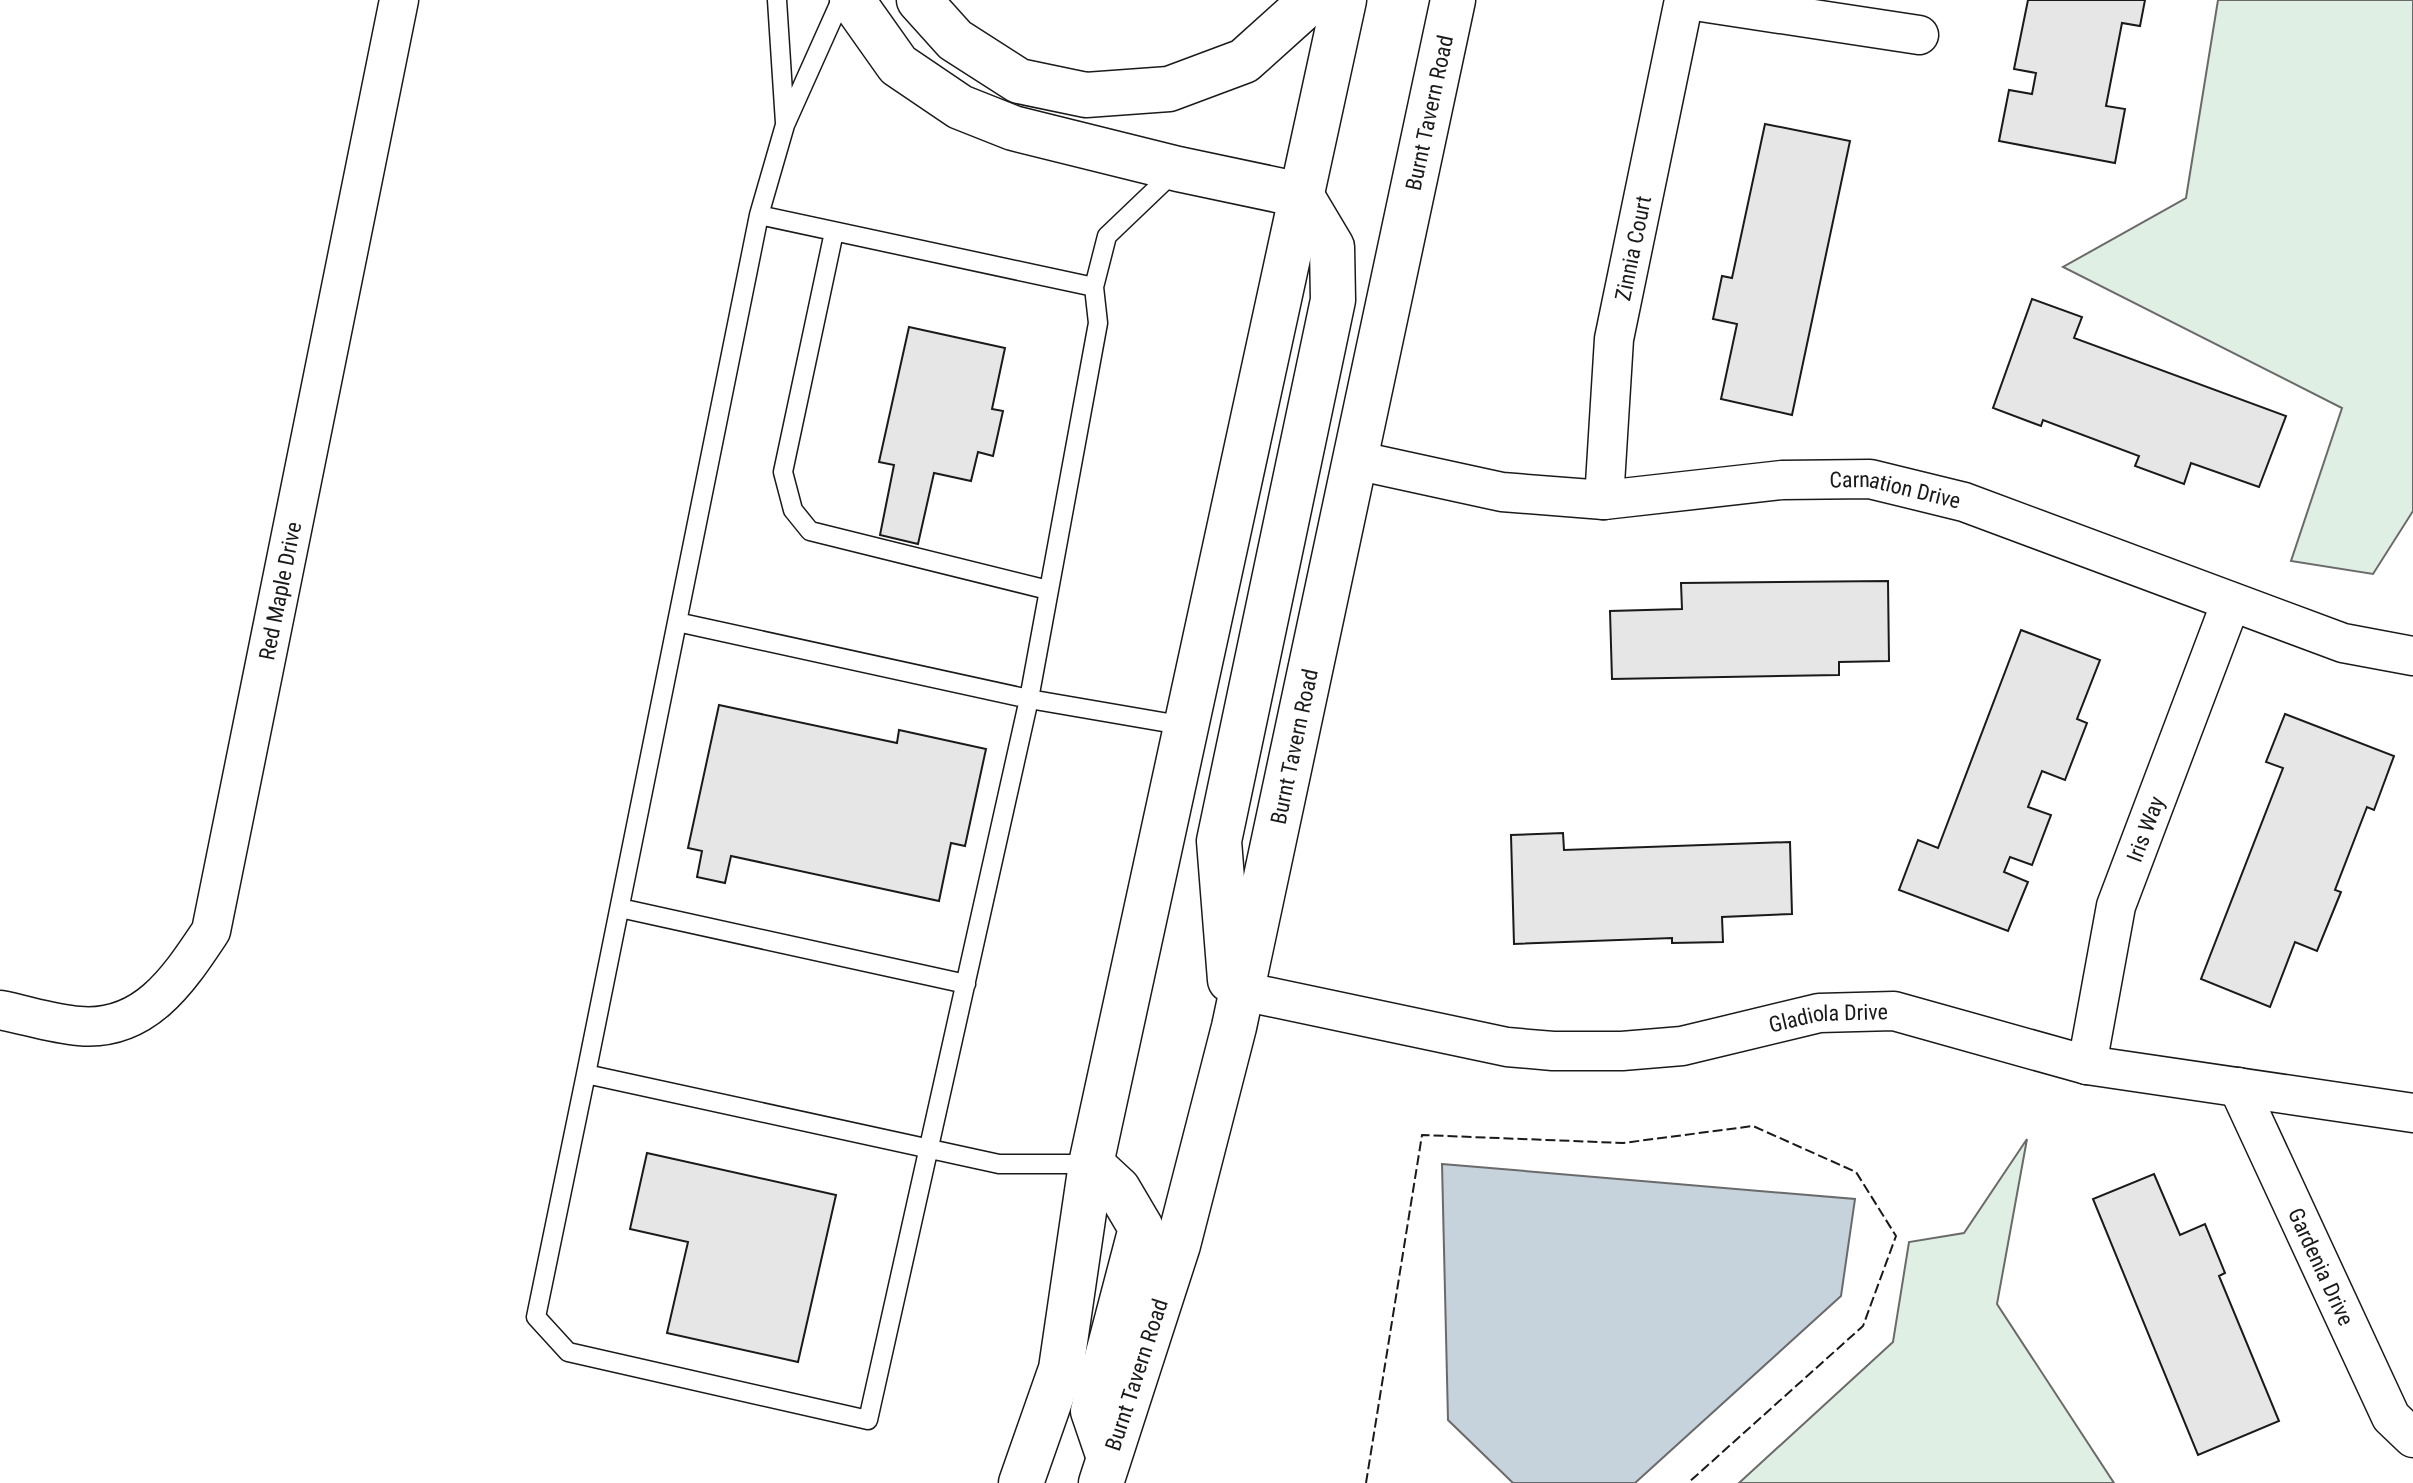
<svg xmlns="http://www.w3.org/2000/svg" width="2413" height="1483" font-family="'Roboto Condensed',sans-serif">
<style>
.green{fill:#e0efe3;stroke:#6a6a6a;stroke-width:2}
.water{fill:#c6d2dc;stroke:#6a6a6a;stroke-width:2}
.building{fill:#e6e6e6;stroke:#1a1a1a;stroke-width:2}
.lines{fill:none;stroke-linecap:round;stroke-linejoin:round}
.lane-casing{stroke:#1a1a1a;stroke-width:21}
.street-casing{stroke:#1a1a1a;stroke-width:41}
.primary-casing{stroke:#1a1a1a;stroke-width:47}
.lane{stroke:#fff;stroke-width:18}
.street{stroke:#fff;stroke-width:38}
.primary{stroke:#fff;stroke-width:44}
.fence{stroke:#1a1a1a;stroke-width:2;stroke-dasharray:10 4;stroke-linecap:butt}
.labels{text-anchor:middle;stroke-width:6;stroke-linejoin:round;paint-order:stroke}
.street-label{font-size:22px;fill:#1a1a1a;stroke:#fff}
</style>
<rect width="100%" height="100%" fill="#fff"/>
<path class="green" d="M 2218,0 L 2413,0 L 2413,511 L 2373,574 L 2291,561 L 2342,408 L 2063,267 L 2186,198 Z
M 2027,1139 L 1997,1304 L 2114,1483 L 1739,1483 L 1893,1342 L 1909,1242 L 1964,1233 Z"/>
<path class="water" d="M 1442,1164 L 1855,1199 L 1841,1296 L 1635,1483 L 1513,1483 L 1448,1420 Z"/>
<path class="building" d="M 2028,0 L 2145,0 L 2140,26 L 2122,23 L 2106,106 L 2125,109 L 2115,163 L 1999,141 L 2009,90 L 2032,94 L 2036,73 L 2014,69 Z
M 1765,124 L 1850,141 L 1792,415 L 1721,399 L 1737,324 L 1713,319 L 1722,276 L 1732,278 Z
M 2032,299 L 2082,317 L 2074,338 L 2286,416 L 2259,487 L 2191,463 L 2184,484 L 2135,466 L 2139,456 L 2043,420 L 2041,426 L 1993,408 Z
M 909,327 L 1005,348 L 992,409 L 1003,411 L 993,456 L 978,452 L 971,481 L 934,473 L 918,544 L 880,535 L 894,465 L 879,462 Z
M 1888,581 L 1889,661 L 1839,662 L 1839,675 L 1612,679 L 1610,611 L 1682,609 L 1681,583 Z
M 2021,630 L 2100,660 L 2077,719 L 2087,723 L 2065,780 L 2042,771 L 2028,807 L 2051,815 L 2032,865 L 2010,857 L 2004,872 L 2028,882 L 2008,931 L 1899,890 L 1918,840 L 1938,848 Z
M 719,705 L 897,743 L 899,730 L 986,749 L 965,846 L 951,843 L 939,901 L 731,856 L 725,883 L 697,877 L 702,851 L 688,848 Z
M 2285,714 L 2394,756 L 2374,810 L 2367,807 L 2335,890 L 2341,892 L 2317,951 L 2295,942 L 2270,1007 L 2201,979 L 2283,768 L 2266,762 Z
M 1563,833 L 1564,850 L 1790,842 L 1792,914 L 1722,917 L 1723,942 L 1672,943 L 1672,938 L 1514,944 L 1511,835 Z
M 647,1153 L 836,1195 L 798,1362 L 667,1333 L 688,1242 L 630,1229 Z
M 2154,1174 L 2180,1235 L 2205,1224 L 2225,1273 L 2219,1276 L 2279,1421 L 2198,1455 L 2093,1199 Z"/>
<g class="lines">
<g class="lane-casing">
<path id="lane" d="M 777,0 L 785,123
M 759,215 L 1094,287
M 834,232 L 783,472 L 793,510 L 810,531 L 1048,590
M 677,622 L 1029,699 L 1098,323 L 1094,287 L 1107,236 L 1175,171
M 620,908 L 966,984
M 586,1074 L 759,215 L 785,125 L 841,0
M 1091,1164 L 999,1164 L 586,1074 L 536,1317 L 568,1352 L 868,1420 L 1029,699 L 1186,726"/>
</g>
<g class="street-casing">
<g id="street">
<path d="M 1688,0 L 1919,35"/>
<path id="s1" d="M 1355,460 L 1502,492 L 1604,500 L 1782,480 L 1870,479 L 1964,502 L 2343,643 L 2413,656"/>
<path id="s2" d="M 1604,500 L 1614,339 L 1684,0"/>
<path id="s3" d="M 1242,991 L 1507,1047 L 1553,1051 L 1622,1051 L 1682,1046 L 1819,1013 L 1894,1011 L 2087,1065 L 2413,1113"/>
<path id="s4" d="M 0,1010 C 26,1015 53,1024 79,1026 C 145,1032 179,979 211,931 L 399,0"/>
<path id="s5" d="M 2087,1065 L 2116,906 L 2231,602"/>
<path id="s6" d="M 2238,1087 L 2391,1417 L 2413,1438"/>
</g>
</g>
<g class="primary-casing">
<g id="primary">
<path d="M 852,0 L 898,65 L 960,107 L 1013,128 L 1178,169 L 1301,195 L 1332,247 L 1333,300 L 1219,841 L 1230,980"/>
<path d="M 919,0 L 955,40 L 1019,81 L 1086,95 L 1169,89 L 1244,61 L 1303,8 L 1308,0"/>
<path d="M 1091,1164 L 1118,1189 L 1141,1228 L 1093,1411 L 1107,1452"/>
<path d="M 1021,1483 L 1061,1369 L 1091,1164 L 1344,0"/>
<path id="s7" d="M 1101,1483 L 1178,1245 L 1234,1027 L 1453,0"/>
</g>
</g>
<use href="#lane" class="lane"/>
<use href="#street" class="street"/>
<use href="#primary" class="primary"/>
<path class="fence" d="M 1366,1483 L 1422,1135 L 1623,1143 L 1753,1126 L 1856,1172 L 1896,1236 L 1863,1326 L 1688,1483"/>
</g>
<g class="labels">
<g class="street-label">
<text dy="8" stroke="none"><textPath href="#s7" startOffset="1410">Burnt Tavern Road</textPath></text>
<text dy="8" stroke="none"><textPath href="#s2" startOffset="254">Zinnia Court</textPath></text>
<text dy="8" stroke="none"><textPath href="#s1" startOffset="546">Carnation Drive</textPath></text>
<text dy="8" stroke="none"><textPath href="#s4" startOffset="600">Red Maple Drive</textPath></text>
<text dy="8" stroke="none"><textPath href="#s7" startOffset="762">Burnt Tavern Road</textPath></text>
<text dy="8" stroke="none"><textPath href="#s5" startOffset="244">Iris Way</textPath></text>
<text dy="8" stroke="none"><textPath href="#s3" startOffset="596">Gladiola Drive</textPath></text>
<text dy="8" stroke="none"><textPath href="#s6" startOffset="198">Gardenia Drive</textPath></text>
<text dy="8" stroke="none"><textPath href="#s7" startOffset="114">Burnt Tavern Road</textPath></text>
</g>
</g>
</svg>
